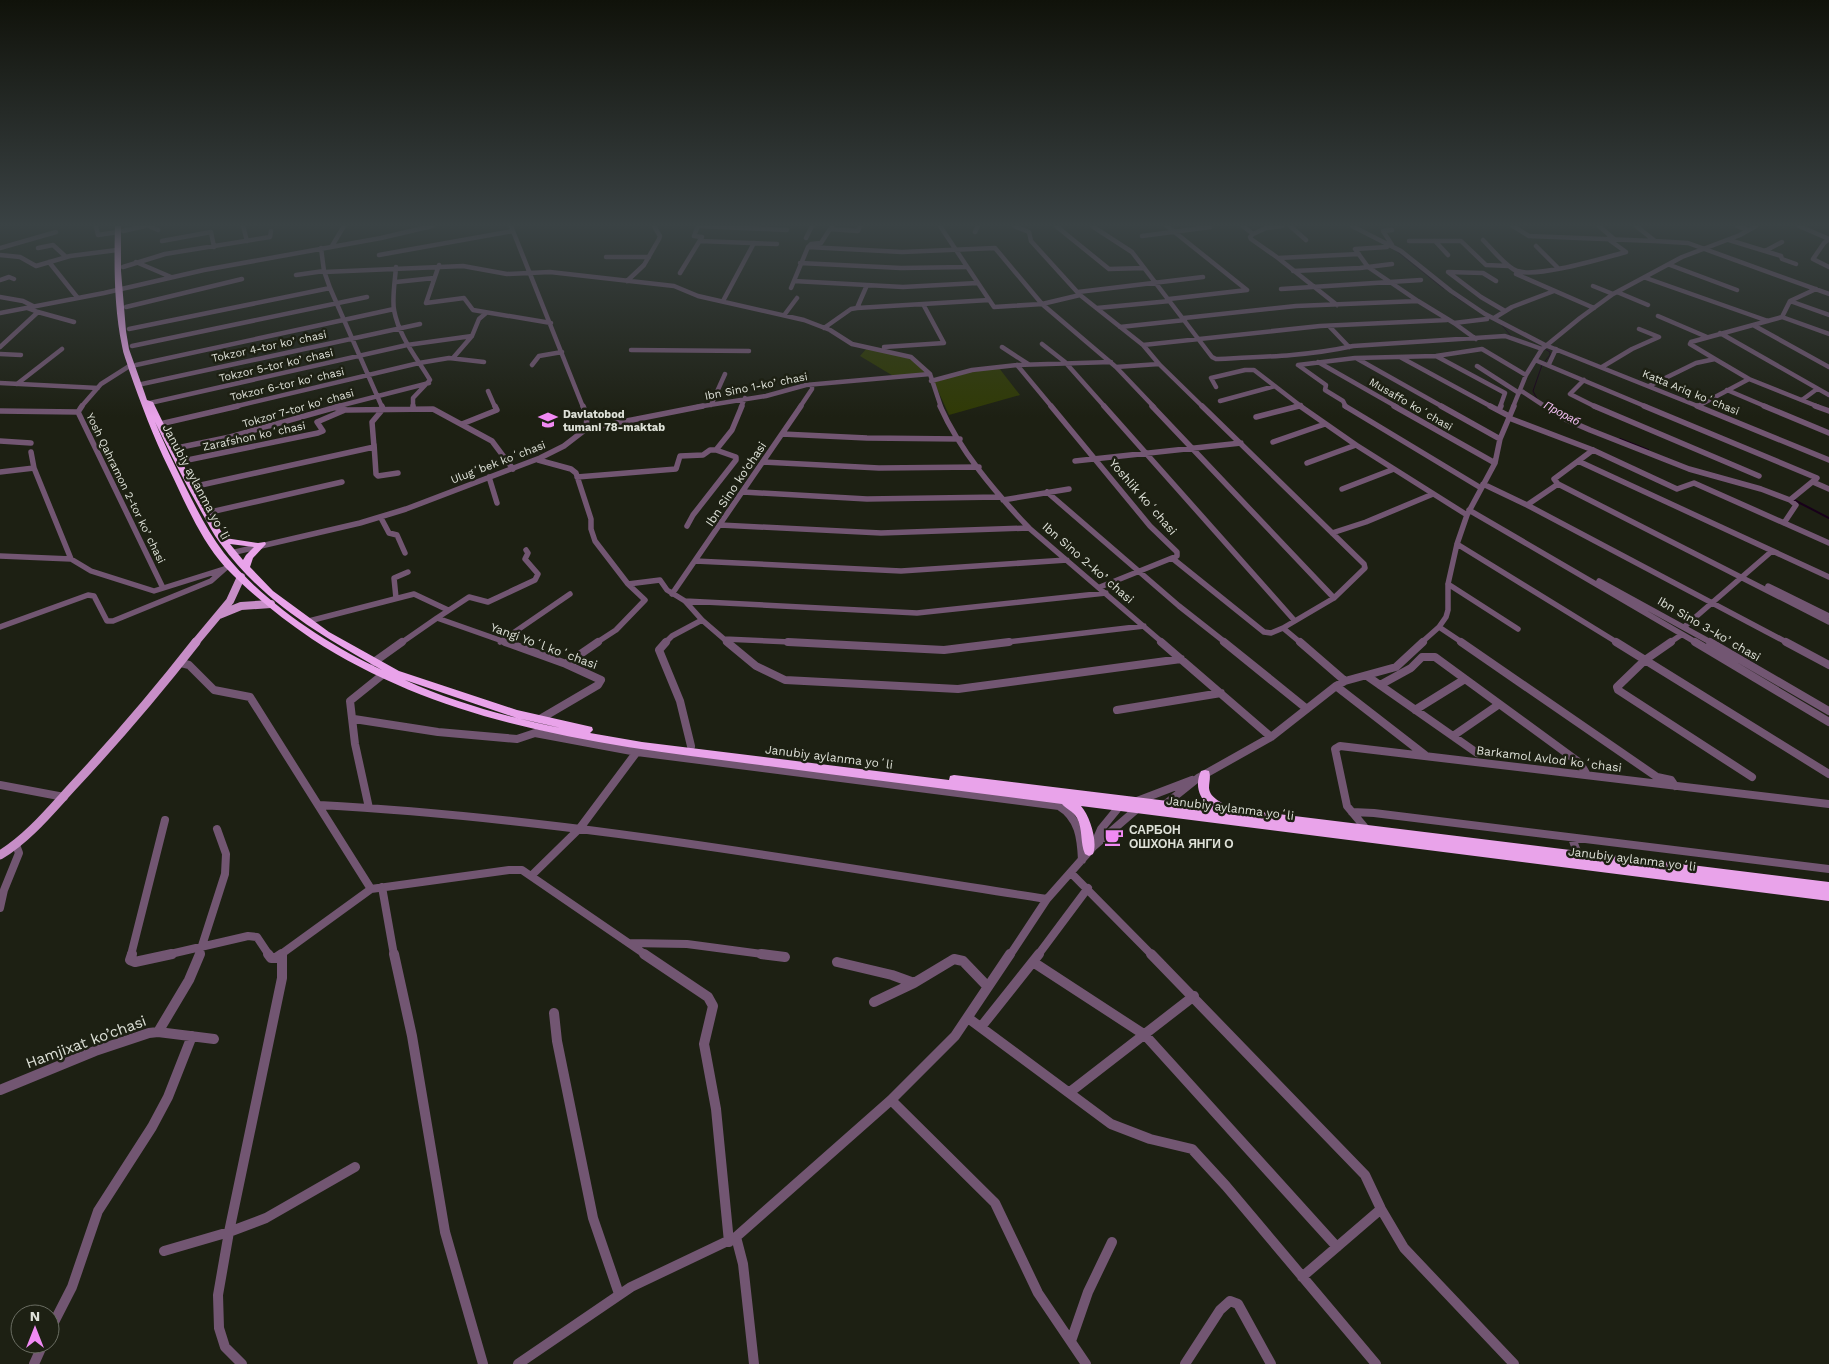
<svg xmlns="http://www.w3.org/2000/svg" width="1829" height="1364" font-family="'Work Sans',sans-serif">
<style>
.green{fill:#303a05}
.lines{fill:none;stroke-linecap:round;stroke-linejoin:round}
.stream-far1{stroke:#18001a;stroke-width:1}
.stream{stroke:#18001a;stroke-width:2}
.minor-far3{stroke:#725672;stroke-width:4.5}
.minor-far2{stroke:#725672;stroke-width:5.5}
.minor-far1{stroke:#725672;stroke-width:8}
.minor{stroke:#725672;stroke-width:10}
.major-far1{stroke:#c78ec7;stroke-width:8}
.major{stroke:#c78ec7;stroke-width:9}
.highway{fill:#e9a3ea;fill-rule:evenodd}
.labels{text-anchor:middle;stroke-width:5;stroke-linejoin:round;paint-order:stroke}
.far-street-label{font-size:11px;fill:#dee1d8;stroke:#1d2013}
.far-water-label{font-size:11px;font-style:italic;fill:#f5c0f5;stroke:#1d2013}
.far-poi-label{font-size:11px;font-weight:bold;fill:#dee1d8;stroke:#1d2013;text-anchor:start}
.street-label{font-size:12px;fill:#dee1d8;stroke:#1d2013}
.poi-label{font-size:12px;font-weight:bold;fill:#dee1d8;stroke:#1d2013;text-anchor:start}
.near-street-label{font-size:15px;fill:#dee1d8;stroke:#1d2013}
</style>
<rect width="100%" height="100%" fill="#1d2013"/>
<path class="green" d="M 867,348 L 911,359 L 926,373 L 895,377 L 860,356 Z
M 999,368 L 1020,395 L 949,415 L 934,382 L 971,372 Z"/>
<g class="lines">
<path class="stream-far1" d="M 1395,250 L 1444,289
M 1454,296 L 1467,304
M 1501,324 L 1511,336
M 1537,399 L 1533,391 L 1542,365 L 1550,355 L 1550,352 L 1545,349"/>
<path class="stream" d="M 1620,439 L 1648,450
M 1794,500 L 1829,518"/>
<path class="minor-far3" d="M 96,226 L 98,235 L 118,232
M 149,226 L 158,230
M 243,226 L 247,241
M 511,226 L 583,407
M 700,226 L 787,230
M 940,226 L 994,307 L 1042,304 L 1080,295
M 1014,226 L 1029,232 L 1031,241 L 1080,295 L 1143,345 L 1159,364 L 1203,407
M 1056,226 L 1109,269 L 1144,268
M 1092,226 L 1132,252 L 1212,357 L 1216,359 C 1262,357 1308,356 1353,346 L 1505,336 L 1542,349
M 1167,226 L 1247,290 L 1169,299
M 1243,226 L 1253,234 L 1266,228 L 1282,226
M 1290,226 L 1306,240
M 1352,226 L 1401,251 L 1451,291 L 1485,314 L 1545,345 L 1700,407
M 1513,226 L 1529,236 L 1654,241
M 1599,226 L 1614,239
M 1636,226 L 1655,241 L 1688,243 L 1829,294
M 1737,226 L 1749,230
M 1799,226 L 1829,239
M 830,229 L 858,231 L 860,226
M 1392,230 L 1383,231 L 1392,245
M 123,231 L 145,226
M 975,232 L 978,226
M 1253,234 L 1250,237 L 1251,239 L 1278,258
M 1142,236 L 1210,227
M 806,238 L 812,226
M 1829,239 L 1824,243 L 1813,259 L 1829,267
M 1483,240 C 1491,248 1507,268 1517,271 C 1538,278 1603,258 1626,252 L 1608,239
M 1729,240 L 1781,256 L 1782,259 L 1796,264
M 162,241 L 211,232 L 214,247
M 700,241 L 777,244
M 1409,241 L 1461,241 L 1486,265 L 1509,266
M 1435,241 L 1448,255
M 332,246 L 344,226
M 1536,246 L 1557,267
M 808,247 L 902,252 L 995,248 L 1042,304 L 1116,367 L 1154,407
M 0,248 L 56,232
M 38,248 L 53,245 L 66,257
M 321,248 L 324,271 L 330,288 L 382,407
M 1765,251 L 1782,242
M 0,255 L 20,257 L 36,266 L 70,256 L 117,250
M 379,255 L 513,231
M 606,257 L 649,257
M 49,262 L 77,297
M 136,262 L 171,277
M 800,263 L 901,268 L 966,267
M 439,265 L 426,303 L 464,298 L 473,310 L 551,323
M 1670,265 L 1737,290
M 123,267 L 165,254 L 270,237 L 271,231
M 396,267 C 395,281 392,297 394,310 C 399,337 417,358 430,380 L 413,398 L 413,407
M 1293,271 L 1360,268 L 1392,264
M 324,272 L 463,266 L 507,274 L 550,272 L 674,286 L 698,296 L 804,320 L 830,330 L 852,344 L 911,357 L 930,374
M 680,273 L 702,237 L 694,236 L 698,226
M 1516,274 L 1594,308
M 296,275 L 324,271
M 1646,278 L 1768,321
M 0,280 L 9,277 L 14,279
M 627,281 L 644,265 L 659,239 L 660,236 L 654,226
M 794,281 L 903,287 L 977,283
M 1496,281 L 1483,273 L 1448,272 L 1481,297 L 1505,311
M 396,282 L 434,278
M 867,285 L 857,308 L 989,300
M 1593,286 L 1613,294
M 791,288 L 808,247 L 811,244 L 821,243 L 832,226
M 1281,289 L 1421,280
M 1078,292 L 1203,277
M 1617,292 L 1648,305
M 0,297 L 23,301 L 33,306
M 723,301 L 754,243
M 1418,301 L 1454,323 L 1487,319
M 1790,301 L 1829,315
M 1337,305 L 1278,258 L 1359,254
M 126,307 L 242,279
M 1097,308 L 1170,301
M 38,312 L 74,322
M 0,313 L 104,293 L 204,270 L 381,238 L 432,226
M 785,314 L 797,298
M 1658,316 L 1707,337
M 1782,317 L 1829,334
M 1184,318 L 1296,306 L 1418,301 L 1368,267 L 1355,249 L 1387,247
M 1494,318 L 1512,307 L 1554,291
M 1454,323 L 1476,339
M 1753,325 L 1829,367
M 1329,326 L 1349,347
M 1120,327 L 1185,320
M 824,328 L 851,309 L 857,308
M 129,329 L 330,288
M 1720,333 L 1829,395
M 1042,344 L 1065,362 L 1105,407
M 1143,345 L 1320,326 L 1447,320
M 132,346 L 367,297
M 0,347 L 38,312 L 27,308
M 884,347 L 944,343 L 923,304
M 1002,347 L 1028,364
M 631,350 L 749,351
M 0,354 L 21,355
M 1436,356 L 1505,393 L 1500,407
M 1400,357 L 1492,407
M 453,358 L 472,336 L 479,319 L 486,313
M 1356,358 L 1443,407
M 1715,359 L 1749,379 L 1819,407
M 1535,360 L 1647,407
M 1318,362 L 1397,407
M 1549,364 L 1556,349
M 136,365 L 394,309
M 532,365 L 539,356 L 562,352
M 1017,365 L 1052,407
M 1477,366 L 1519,393
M 1116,367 L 1159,364
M 1602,367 L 1632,349 L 1659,337 L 1639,329
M 930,374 L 941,407
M 1584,380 L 1570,394 L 1596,407
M 931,381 L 972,370 L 1017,365 L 1111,362
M 0,383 L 98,388
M 17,384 L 62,349
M 142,384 L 420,324
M 1649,386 L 1696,363 L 1715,359 L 1690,344 L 1691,342 L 1782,317 L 1790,301 L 1816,289
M 1216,387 L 1211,378 L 1245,370 L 1254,370 L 1302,407
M 1520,390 L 1546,407
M 1727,390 L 1767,407
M 488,391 L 495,407
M 1802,400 L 1817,389
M 1220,401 L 1275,386
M 150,403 L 407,345 L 472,336
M 711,405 L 725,374
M 1698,406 L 1749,379
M 81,407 L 101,384 L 131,365
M 233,407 L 419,363 L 449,358 L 484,362
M 335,407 L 429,383
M 697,407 L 766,396 L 806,385 L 930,374
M 741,407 L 745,398
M 800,407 L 812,389 L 812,385
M 1294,407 L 1301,405
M 1346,407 L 1343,401 L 1325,390 L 1326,385 L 1298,365 L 1355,358 L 1436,356 L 1482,349 L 1526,375
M 1513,407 L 1526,375 L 1542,349 L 1580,318 L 1613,294 L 1682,257 L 1740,235 L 1756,226"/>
<path class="minor-far2" d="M 413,406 L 413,408
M 940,406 C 960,451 995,492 1029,528 L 1163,643
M 1051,406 L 1150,526 L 1177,552 L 1177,556 L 1172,558 L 1264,632 L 1271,633 L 1283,628
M 1104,406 L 1294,620
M 1152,406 L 1334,598
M 1202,406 L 1364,564 L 1365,568 L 1334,598 L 1283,628 L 1301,643
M 1300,406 L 1356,445 L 1467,515
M 1345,406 L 1481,488
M 1394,406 L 1495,463
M 1441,406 L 1500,439
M 1490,406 L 1509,416
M 1544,406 L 1567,420 L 1590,430 L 1689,469 L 1761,489 L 1790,500 L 1796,505 L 1784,523
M 1594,406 L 1759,476
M 1644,406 L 1817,478 L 1790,500
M 1697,406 L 1829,460
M 1764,406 L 1829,433
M 1815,406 L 1829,411
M 336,408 L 347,410 L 433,409 L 492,441 L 513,469
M 1499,410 L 1501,406
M 0,411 L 78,412 L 163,588
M 78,412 L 82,406
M 1256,417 L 1299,406
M 1509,418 L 1593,450 L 1677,489 L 1694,483 L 1829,543
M 160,424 L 238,406
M 462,424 L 497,410 L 495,406
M 586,429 L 703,406
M 782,434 L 867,438 L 960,439
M 0,441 L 31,443
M 1273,442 L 1325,424
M 374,444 L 376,474 L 378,476 L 398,473
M 172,449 L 230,437 L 340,406
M 1593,450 L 1554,479 L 1558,484 L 1527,505 L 1788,643
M 31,452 L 34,468
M 538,460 L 571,469 L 576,473 L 591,519 L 591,529 L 595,541 L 628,584 L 645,600 L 616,630 L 596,643
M 1075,461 L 1241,443
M 1578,461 L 1829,577
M 178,462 L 318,433 L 323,431 L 317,422 L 345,410
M 763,462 L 879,468 L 979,467
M 1307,463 L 1356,445
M 0,472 L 34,468 L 71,559
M 489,477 L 497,503
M 577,477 L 676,469 L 680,456 L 703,455 L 710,450 L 716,450
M 1813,482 L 1829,489
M 1483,484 L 1527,505
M 1558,484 L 1829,622
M 192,487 L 374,447 L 372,422 L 383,409 L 382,406
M 1342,489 L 1394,469
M 743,492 L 867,499 L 1000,497
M 1047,492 L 1179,606 L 1226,643
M 1003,500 L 1069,489
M 1469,510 L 1697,643
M 206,513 L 342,482
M 381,518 L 389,533 L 397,535 L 405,553
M 720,525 L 881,533 L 1029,528
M 687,526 L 693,515 L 736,460 L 736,457 L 716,450 L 732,430 L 742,406
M 1332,533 L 1366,522 L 1433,494
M 1457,544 L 1618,643
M 231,553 L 360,523 L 406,509 L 540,458 L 564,446 L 586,429 L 587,416 L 583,406
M 0,556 L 71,559 L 91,571 L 154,591 L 224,569
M 695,561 L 901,571 L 1067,560
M 1599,581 L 1712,643
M 628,584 L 660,580 L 667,590 L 685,601 L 702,620 L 672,636 L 665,643
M 1448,584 L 1518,629
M 1768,586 L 1829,616
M 1100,587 L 1172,558
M 672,594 L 801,406
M 396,598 L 394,578 L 408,572
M 685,601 L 917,613 L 1106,593
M 437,618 L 469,597 L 488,602 L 535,580 L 538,574 L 525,559 L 528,553 L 526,550
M 702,620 L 724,639 L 813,643
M 309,621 L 414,594 L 448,610
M 0,627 L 88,595 L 94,596 L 107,621 L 113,621 L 211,581 L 229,565
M 1439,627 L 1463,643
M 1684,627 L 1772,551
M 724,639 L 729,643
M 500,642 L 570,594
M 401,643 L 437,618 L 508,643
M 999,643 L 1144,626
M 1421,643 L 1439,627 L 1446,617 L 1448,610 L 1448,584 L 1457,544 L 1467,515 L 1495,463 L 1500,439 L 1514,406
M 1669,643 L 1681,635"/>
<path class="minor-far1" d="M 505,642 L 566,664 L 601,680 L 598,685 L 540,719
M 666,642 L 659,650 L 680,701 L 691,746
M 727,642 L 756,666 L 785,680 L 958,689 L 1181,659
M 788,642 L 944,650 L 1009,642
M 1161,642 L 1271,737
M 1224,642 L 1307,709
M 1300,642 L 1345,681
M 1461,642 L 1657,777 L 1671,780 L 1675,786
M 1616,642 L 1829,774
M 1671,642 L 1645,660 L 1617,687 L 1618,690 L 1752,777
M 1695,642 L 1829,722
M 1710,642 L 1829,711
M 1786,642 L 1829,665
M 374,662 L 402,642
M 181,663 L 189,665 L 214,690 L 250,697 L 371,889 L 509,870 L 522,870 L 646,955
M 566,664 L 598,642
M 1367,676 L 1477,753
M 1380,685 L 1411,668 L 1422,657 L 1435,657 L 1580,763 L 1587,775
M 1336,686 L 1425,755
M 1117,710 L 1221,693
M 1415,710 L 1465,679
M 354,719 L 438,732 L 517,739 L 535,733 L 637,752 L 1059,806 C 1079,818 1081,838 1082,860
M 1453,736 L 1498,705
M 0,785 L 64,797
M 1137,801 L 1192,780
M 319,805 C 564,818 805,862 1047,899
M 1163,806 L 1198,778 L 1271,737 L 1336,686 L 1345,681 L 1396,667 L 1423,642
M 369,808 L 355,744 L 350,701 L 381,676
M 1352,812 L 1374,813 L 1829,869
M 1367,830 L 1347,806 L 1335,749 L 1340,746 L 1829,804
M 1572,838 L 1579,857
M 1094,845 L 1101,829 L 1119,807 L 1122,806
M 1071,873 L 1152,955
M 531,876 L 580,828 L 639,749
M 382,887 L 394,955
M 0,908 L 4,890 L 19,853 L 16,845
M 629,943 L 687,944 L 770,955
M 131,955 L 165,820
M 166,955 L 248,936 L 257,937 L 269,955
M 199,955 L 225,874 L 226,854 L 217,829
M 280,955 L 371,889
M 1010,955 L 1047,899 L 1093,847 L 1137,809
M 1038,955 L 1088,888"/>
<path class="minor" d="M 132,954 L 130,960 L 135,962 L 172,954
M 268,954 L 271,958 L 276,958 L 282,954
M 394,954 L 412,1036 L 445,1232 L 483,1364
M 644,954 L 708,997 L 713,1006 L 704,1044 L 716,1109 L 729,1242
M 761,954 L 785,957
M 1151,954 L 1365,1175 L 1381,1209 L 1404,1248 L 1514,1364
M 837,962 L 892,975 L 914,983
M 1033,962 L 1145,1035 L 1337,1247
M 874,1002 L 914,983 L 954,959 L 963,961 L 988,987
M 554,1013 L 557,1041 L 593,1218 L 619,1294
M 968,1018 L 1111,1124 L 1150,1139 L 1192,1149 L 1226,1186 L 1376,1364
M 981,1027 L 1039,954
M 158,1032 L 189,980 L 200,954
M 0,1090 L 95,1051 L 149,1033 L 158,1032 L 214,1039
M 1070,1092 L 1194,996
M 891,1100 L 995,1203 L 1038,1293 L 1086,1364
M 736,1237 L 743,1264 L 754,1364
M 164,1251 L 229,1232 L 266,1218 L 355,1167
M 1302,1277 L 1381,1209
M 50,1330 L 72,1287 L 98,1211 L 152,1127 L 168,1097 L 192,1036
M 1071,1341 L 1088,1292 L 1112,1242
M 34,1364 L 43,1344
M 242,1364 L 225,1347 L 219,1328 L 218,1295 L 229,1232 L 282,978 L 282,955
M 518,1364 L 631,1287 L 736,1237 L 891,1100 L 955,1036 L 1010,954
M 1185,1364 L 1220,1310 L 1230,1301 L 1238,1304 L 1271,1364"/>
<path class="major-far1" d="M 219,615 L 241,606 L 271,604
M 195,643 L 230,601 L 241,577"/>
<path class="major" d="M 0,855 C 28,838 50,811 72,787 C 115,741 157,692 196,642"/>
<path class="highway" d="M 115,226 L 121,226 L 121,271 L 126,331 L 129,349 L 145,394 L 147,400 L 153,402 L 190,478 L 225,538 L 258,543 L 265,542 L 266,544 L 253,558 L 250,567 L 273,591 L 329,632 L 399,671 L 517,710 L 592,727 L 593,730 L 590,733 L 642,742 L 949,780 L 950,776 L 954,775 L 1209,806 C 1198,797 1195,784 1201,771 L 1205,770 L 1209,771 C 1211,777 1209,782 1209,788 C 1210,799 1223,802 1230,808 L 1829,882 L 1829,901 L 1081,806 C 1090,816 1098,842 1093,854 L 1089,856 L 1085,854 C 1080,843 1083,829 1077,818 C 1073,811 1066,809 1062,804 C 964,791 866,779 768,766 C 610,746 448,728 312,639 C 281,618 251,594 225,567 C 200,539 185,502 169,469 C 153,436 141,404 129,370 C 127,362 123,354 122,346 C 114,307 114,266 115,226 ZM 155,422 C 170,453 185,483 202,513 C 208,523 213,534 220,543 C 262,601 320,635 382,670 C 326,644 263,602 224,553 C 208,532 196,508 184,484 C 174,464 164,443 155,422 ZM 230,544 L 254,547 L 246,555 L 243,560 ZM 405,680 L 517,718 L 561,728 C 508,717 455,703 405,680 Z"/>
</g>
<linearGradient id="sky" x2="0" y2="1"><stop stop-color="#10120a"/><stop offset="0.54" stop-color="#3a4244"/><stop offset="1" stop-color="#3a4244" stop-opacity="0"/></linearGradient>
<rect width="1829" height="417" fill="url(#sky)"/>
<defs>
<g id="school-bare" transform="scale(1.5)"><path d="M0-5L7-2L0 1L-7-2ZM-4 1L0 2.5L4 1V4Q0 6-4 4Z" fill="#f18af4" stroke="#1d2013" stroke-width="2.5" paint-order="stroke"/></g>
<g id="cafe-bare" transform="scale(1.5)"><path d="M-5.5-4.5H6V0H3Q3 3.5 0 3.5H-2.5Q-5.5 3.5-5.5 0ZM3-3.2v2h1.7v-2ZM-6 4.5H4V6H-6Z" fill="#f18af4" stroke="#1d2013" stroke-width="2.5" paint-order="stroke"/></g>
</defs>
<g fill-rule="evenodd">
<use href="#school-bare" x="548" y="420"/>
<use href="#cafe-bare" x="1114" y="837"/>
</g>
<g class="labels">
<g class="far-street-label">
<text transform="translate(269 346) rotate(-12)" y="4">Tokzor 4-tor koʼchasi</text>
<text transform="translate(276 365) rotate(-13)" y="4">Tokzor 5-tor koʼchasi</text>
<text transform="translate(287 384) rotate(-13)" y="4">Tokzor 6-tor koʼchasi</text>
<text transform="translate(756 386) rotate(-11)" y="4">Ibn Sino 1-koʼchasi</text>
<text transform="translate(1691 392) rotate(22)" y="4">Katta Ariq koʻchasi</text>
<text transform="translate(1411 404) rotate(30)" y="4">Musaffo koʻchasi</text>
<text transform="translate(298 408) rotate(-16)" y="4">Tokzor 7-tor koʼchasi</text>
<text transform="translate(254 436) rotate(-12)" y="4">Zarafshon koʻchasi</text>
<text transform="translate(498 462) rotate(-21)" y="4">Ulugʻbek koʻchasi</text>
<text transform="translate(126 488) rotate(64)" y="4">Yosh Qahramon 2-tor koʼchasi</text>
</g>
<g class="far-water-label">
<text transform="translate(1562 413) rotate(28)" y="4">Прораб</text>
</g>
<g class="far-poi-label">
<text x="563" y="418">Davlatobod<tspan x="563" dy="13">tumani 78-maktab</tspan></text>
</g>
<g class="street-label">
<text transform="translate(196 482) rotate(62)" y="4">Janubiy aylanma yoʻli</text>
<text transform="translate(736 484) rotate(-56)" y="4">Ibn Sino ko'chasi</text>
<text transform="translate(1143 497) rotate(49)" y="4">Yoshlik koʻchasi</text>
<text transform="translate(1088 563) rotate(41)" y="4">Ibn Sino 2-koʼchasi</text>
<text transform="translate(1709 629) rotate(30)" y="4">Ibn Sino 3-koʼchasi</text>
<text transform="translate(544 646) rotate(20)" y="4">Yangi Yoʻl koʻchasi</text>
<text transform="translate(829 757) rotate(7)" y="4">Janubiy aylanma yoʻli</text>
<text transform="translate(1549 759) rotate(7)" y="4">Barkamol Avlod koʻchasi</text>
<text transform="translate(1230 808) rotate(7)" y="4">Janubiy aylanma yoʻli</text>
<text transform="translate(1632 859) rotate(7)" y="4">Janubiy aylanma yoʻli</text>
</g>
<g class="poi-label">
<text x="1129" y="834">САРБОН<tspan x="1129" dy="14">ОШХОНА ЯНГИ О</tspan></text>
</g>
<g class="near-street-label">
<text transform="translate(86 1042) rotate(-20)" y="5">Hamjixat ko’chasi</text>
</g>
</g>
<g transform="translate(35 1329)"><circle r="24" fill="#1d2013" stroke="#6a6d62"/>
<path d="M0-4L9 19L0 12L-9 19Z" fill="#f18af4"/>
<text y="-8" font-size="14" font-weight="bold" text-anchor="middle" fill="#dee1d8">N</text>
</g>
</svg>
